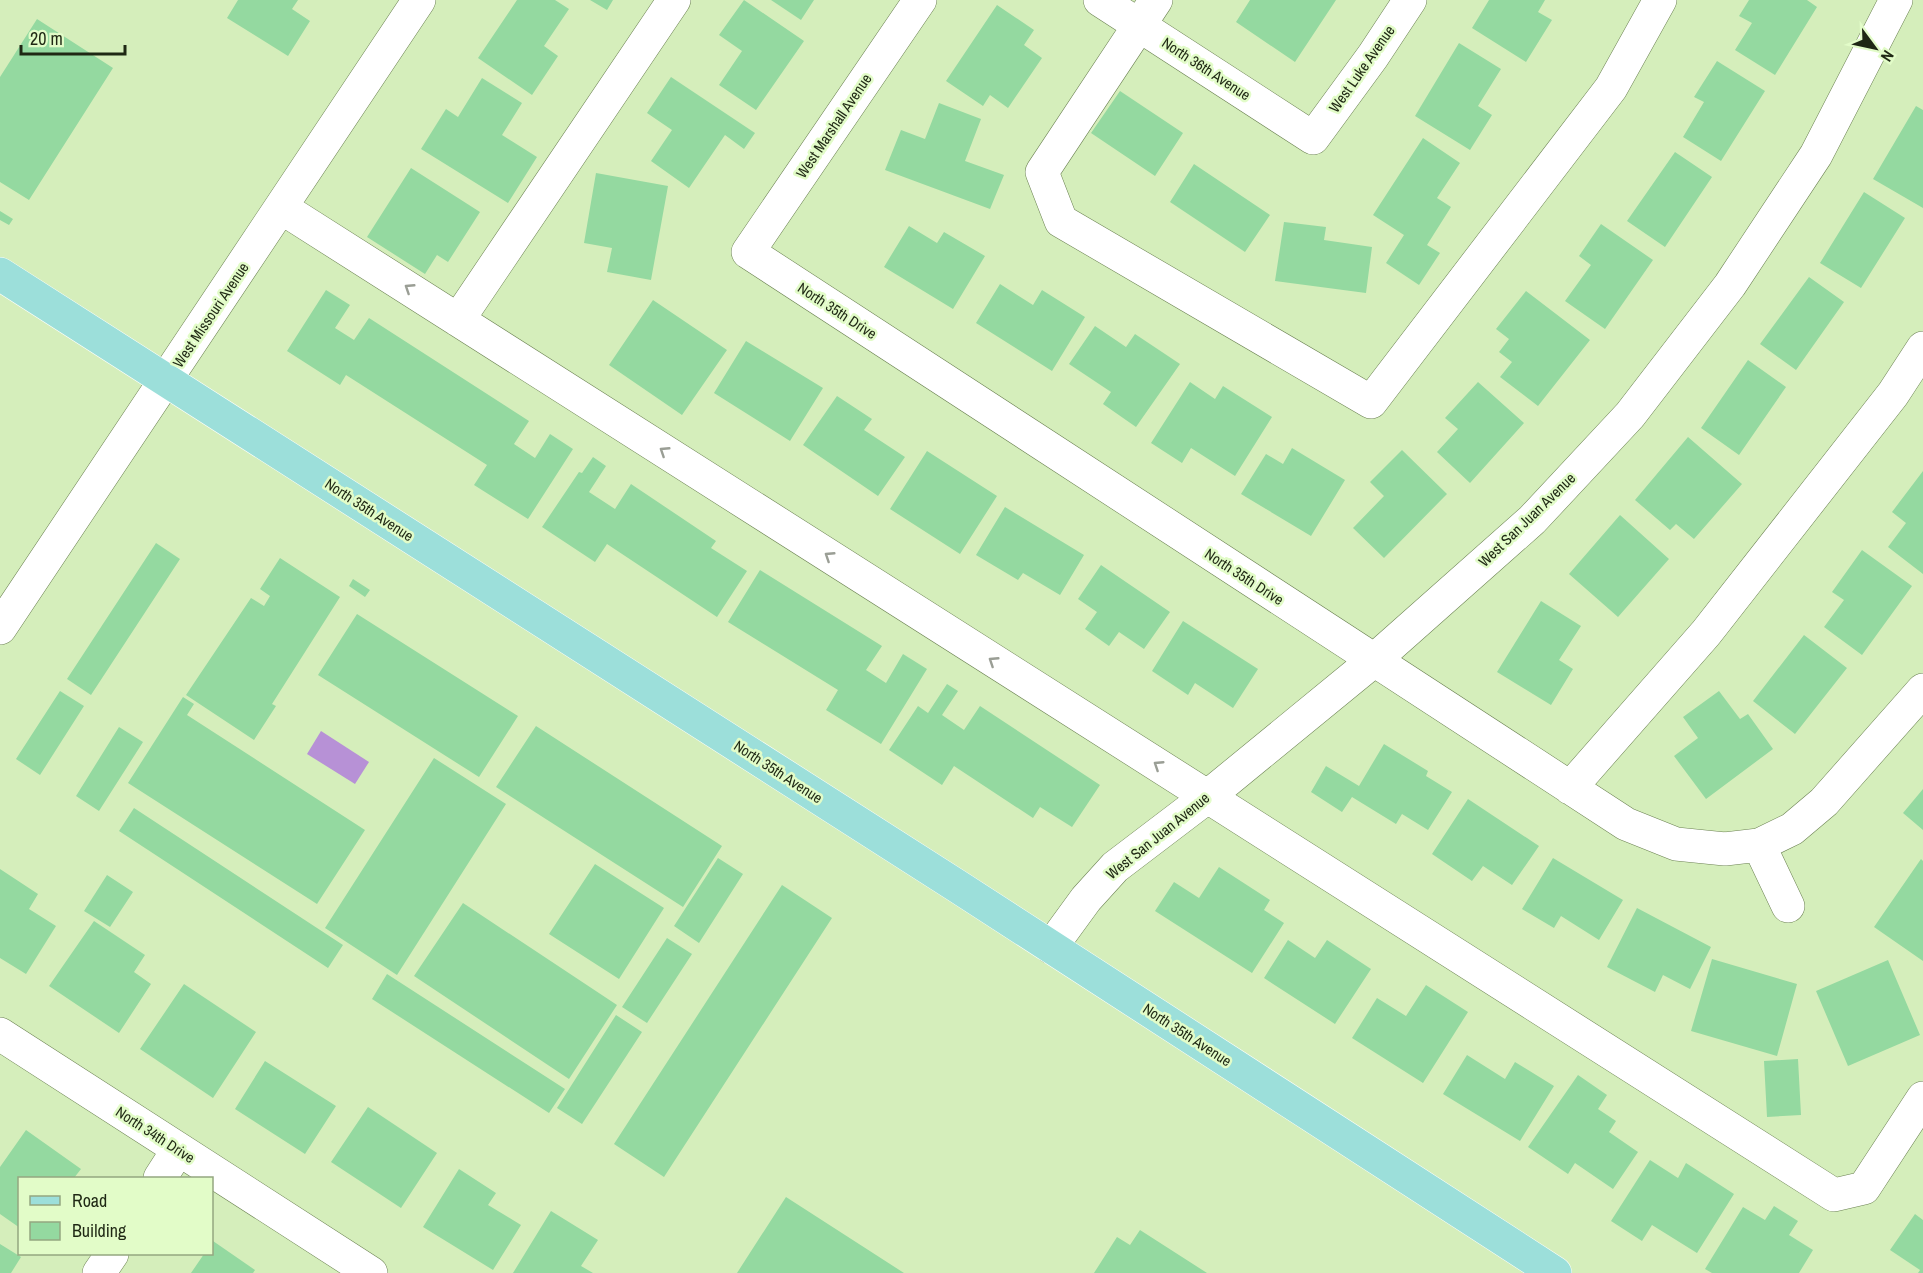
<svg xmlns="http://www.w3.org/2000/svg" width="1923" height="1273" font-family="'Archivo Narrow',sans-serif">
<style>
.water{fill:#b791d6}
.building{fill:#94d9a0}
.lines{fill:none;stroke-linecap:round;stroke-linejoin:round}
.minor-casing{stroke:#6c8253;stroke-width:34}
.major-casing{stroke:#fff;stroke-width:34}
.minor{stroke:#fff;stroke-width:33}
.major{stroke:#9cdfda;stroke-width:33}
.oneway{stroke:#9a9e95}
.labels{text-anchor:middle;stroke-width:5;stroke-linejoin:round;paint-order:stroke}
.street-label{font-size:15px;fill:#1f2814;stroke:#e2fcc8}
</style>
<rect width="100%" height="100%" fill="#d5eebb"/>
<path class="water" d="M 321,731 L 369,762 L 355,784 L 307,754 Z"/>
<path class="building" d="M 238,0 L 298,0 L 292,9 L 310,21 L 288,56 L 227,18 Z
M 517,0 L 555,0 L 569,9 L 544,46 L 558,56 L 532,95 L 478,58 Z
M 590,0 L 613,0 L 607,10 Z
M 744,0 L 804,41 L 756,110 L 719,85 L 742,51 L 719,35 Z
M 771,0 L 814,0 L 801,20 Z
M 1250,0 L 1336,0 L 1295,62 L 1236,22 Z
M 1489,0 L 1545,0 L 1538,12 L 1552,20 L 1526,62 L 1472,28 Z
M 1749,0 L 1807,0 L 1817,7 L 1775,75 L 1735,50 L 1752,23 L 1739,16 Z
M 997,5 L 1034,30 L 1024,45 L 1042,58 L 1008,108 L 990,95 L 983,106 L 946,81 Z
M 37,19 L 113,68 L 29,200 L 0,182 L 0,77 Z
M 1459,43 L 1501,69 L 1478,106 L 1492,115 L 1470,150 L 1415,116 Z
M 1717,61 L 1765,91 L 1721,161 L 1683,137 L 1704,102 L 1694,97 Z
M 671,77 L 755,133 L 744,149 L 725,135 L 689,188 L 651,161 L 672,130 L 647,113 Z
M 482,78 L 522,103 L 502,135 L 537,157 L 508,203 L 421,149 L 446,109 L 458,117 Z
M 1120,91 L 1183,133 L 1155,176 L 1091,133 Z
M 939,103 L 981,119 L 965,161 L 1004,175 L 990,209 L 885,170 L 901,130 L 925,139 Z
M 1916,106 L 1923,110 L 1923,208 L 1873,179 Z
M 1423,138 L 1460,163 L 1437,198 L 1451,207 L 1427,245 L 1440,253 L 1419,285 L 1386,263 L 1404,235 L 1373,215 Z
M 1675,152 L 1712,177 L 1665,247 L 1627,221 Z
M 1194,164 L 1270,215 L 1245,252 L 1170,202 Z
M 411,168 L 480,212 L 448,262 L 437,255 L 425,274 L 367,237 Z
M 596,173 L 668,186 L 651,280 L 607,272 L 612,248 L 584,243 Z
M 1864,192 L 1905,218 L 1861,288 L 1820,263 Z
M 0,211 L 13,219 L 9,225 L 0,220 Z
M 1284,222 L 1326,227 L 1324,240 L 1372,247 L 1366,293 L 1275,281 Z
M 1601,224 L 1653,260 L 1605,329 L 1565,301 L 1591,265 L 1579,256 Z
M 909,226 L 937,243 L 944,232 L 985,256 L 953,309 L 884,267 Z
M 1809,277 L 1844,302 L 1796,370 L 1760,344 Z
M 1000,284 L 1033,305 L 1042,290 L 1085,317 L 1052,371 L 976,323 Z
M 326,290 L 350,305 L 335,328 L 354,340 L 369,318 L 529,421 L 514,444 L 535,458 L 550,434 L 573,449 L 528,519 L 474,485 L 487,465 L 346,375 L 340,385 L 287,351 Z
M 1526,291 L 1590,340 L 1538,406 L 1500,377 L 1512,362 L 1499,352 L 1509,339 L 1496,329 Z
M 653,300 L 727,350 L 682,415 L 609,365 Z
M 1095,326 L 1126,347 L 1135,334 L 1180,364 L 1136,427 L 1103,404 L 1111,392 L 1069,364 Z
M 746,341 L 823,388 L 790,441 L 714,393 Z
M 1748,360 L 1786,387 L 1739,455 L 1701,428 Z
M 1190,382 L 1215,399 L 1223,386 L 1272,417 L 1235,476 L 1191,448 L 1182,463 L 1151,443 Z
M 1478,382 L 1524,423 L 1470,483 L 1437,452 L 1458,429 L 1445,418 Z
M 837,396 L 872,419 L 864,430 L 905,457 L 878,496 L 803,445 Z
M 1688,437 L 1742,484 L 1694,539 L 1676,524 L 1670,530 L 1635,500 Z
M 1292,448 L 1345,480 L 1311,536 L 1241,494 L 1266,454 L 1283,464 Z
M 1402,450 L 1447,494 L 1384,558 L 1353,528 L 1384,496 L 1370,482 Z
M 927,451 L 997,496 L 960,554 L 890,509 Z
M 593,457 L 606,466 L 589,492 L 615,509 L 631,484 L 716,541 L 711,548 L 747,571 L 717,617 L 607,544 L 595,562 L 542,527 L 579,472 L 582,473 Z
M 1923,471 L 1923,574 L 1888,547 L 1906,523 L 1892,512 Z
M 1005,507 L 1084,555 L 1060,595 L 1023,573 L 1018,580 L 976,555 Z
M 1620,515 L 1669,559 L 1618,617 L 1569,574 Z
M 156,543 L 180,559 L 91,695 L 67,679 Z
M 1862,550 L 1912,586 L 1862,655 L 1824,627 L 1844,600 L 1832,592 Z
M 280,558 L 340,597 L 272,704 L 276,706 L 254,740 L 186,695 L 251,598 L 264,606 L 270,596 L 260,589 Z
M 1101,565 L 1170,612 L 1144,649 L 1119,632 L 1109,646 L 1085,629 L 1097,612 L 1078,599 Z
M 760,570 L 882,646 L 866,670 L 886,683 L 903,654 L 927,669 L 881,744 L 826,710 L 838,690 L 728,622 Z
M 353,579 L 370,590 L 365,597 L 349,586 Z
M 1541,601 L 1581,626 L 1559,660 L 1573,669 L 1551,705 L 1497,672 Z
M 357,614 L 518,716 L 479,777 L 318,675 Z
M 1183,621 L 1258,669 L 1233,708 L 1195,683 L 1188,695 L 1152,671 Z
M 1804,635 L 1847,668 L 1795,734 L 1753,701 Z
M 947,684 L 958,691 L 942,715 L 964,730 L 980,706 L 1100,785 L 1072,827 L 1040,807 L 1033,818 L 954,766 L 942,785 L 889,750 L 918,706 L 928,713 Z
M 60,691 L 84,706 L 40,775 L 16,759 Z
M 1719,691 L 1740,719 L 1748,714 L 1773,749 L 1706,799 L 1674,756 L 1698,738 L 1683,717 Z
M 183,697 L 194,704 L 187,715 L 365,830 L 317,904 L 128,783 Z
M 536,726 L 722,846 L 683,907 L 496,787 Z
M 119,727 L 143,742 L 99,811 L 76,796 Z
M 1384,744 L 1428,771 L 1426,776 L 1452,792 L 1428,830 L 1402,814 L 1396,824 L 1352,797 L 1342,812 L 1311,792 L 1326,766 L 1359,786 Z
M 434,758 L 506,804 L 397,975 L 325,928 Z
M 1923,789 L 1923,830 L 1903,813 Z
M 1468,799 L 1539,846 L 1512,885 L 1483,866 L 1472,881 L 1432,854 Z
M 134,808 L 343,945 L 328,968 L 119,831 Z
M 718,858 L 743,874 L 699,943 L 674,926 Z
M 1553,858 L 1623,900 L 1599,940 L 1561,916 L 1554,928 L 1522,909 Z
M 1921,859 L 1923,861 L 1923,961 L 1874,927 Z
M 595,864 L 664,908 L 619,979 L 549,934 Z
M 1219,867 L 1270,900 L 1264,910 L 1284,923 L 1252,973 L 1155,911 L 1174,882 L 1199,898 Z
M 0,869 L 38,894 L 29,909 L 56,926 L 26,974 L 0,958 Z
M 107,875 L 133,892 L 110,927 L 84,911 Z
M 782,885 L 832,918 L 664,1177 L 614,1144 Z
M 463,903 L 617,1005 L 569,1079 L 414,976 Z
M 1637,908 L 1711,947 L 1690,989 L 1663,975 L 1655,992 L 1607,967 Z
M 94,921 L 145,955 L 134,972 L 151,984 L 119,1033 L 49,986 Z
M 667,938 L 692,954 L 647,1023 L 622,1007 Z
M 1288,940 L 1315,958 L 1327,940 L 1371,969 L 1335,1024 L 1264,978 Z
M 1712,959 L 1797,984 L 1777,1056 L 1691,1031 Z
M 1888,960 L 1920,1035 L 1848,1066 L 1816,991 Z
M 387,974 L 565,1089 L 549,1113 L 372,999 Z
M 184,984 L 256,1032 L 213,1098 L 140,1049 Z
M 1426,985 L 1468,1012 L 1423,1083 L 1352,1038 L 1377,998 L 1406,1016 Z
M 616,1015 L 642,1032 L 582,1124 L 557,1108 Z
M 1467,1055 L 1505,1079 L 1515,1062 L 1554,1086 L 1520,1141 L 1443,1094 Z
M 1798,1059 L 1801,1115 L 1767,1117 L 1764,1061 Z
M 265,1061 L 336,1106 L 305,1154 L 235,1109 Z
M 1578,1075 L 1607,1095 L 1598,1109 L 1616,1121 L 1609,1132 L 1638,1152 L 1613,1189 L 1575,1163 L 1568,1174 L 1528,1147 Z
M 368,1107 L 437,1153 L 401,1208 L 331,1162 Z
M 26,1130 L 81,1169 L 74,1178 L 20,1178 L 20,1228 L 0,1214 L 0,1167 Z
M 1650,1160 L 1678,1178 L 1686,1163 L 1734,1194 L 1697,1253 L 1652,1225 L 1642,1241 L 1611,1221 Z
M 459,1169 L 496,1193 L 488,1205 L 521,1225 L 493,1270 L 423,1227 Z
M 786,1197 L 904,1273 L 737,1273 Z
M 1774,1206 L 1798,1221 L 1789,1235 L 1813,1250 L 1799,1273 L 1712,1273 L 1705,1269 L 1743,1207 L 1765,1220 Z
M 551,1211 L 598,1240 L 581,1266 L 593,1273 L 513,1273 Z
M 1915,1214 L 1923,1220 L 1923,1273 L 1918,1273 L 1920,1270 L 1890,1250 Z
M 1140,1230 L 1207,1273 L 1094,1273 L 1117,1237 L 1130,1245 Z
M 213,1241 L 255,1270 L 253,1273 L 191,1273 L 204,1254 L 212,1254 Z
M 0,1244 L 21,1257 L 11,1273 L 0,1273 Z"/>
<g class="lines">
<g class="minor-casing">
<path id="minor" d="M 920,0 L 748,252 L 1626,824 L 1676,844 L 1725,849 L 1759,845 L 1792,829 L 1824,802 L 1923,690
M 1100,0 L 1313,138 L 1373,56 L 1410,0
M 1156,0 L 1042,172 L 1061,221 L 1371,402 L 1611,88 L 1660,0
M 282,208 L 1834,1195 L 1864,1188 L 1923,1098
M 458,320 L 674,0
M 0,628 L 419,0
M 1570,788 L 1706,633 L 1893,394 L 1923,348
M 1759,845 L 1788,906
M 1051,947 L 1086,899 L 1115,867 L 1207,797 L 1373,661 L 1532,520 L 1630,415 L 1730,285 L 1816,155 L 1896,0
M 0,1034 L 371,1273
M 160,1178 L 178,1150
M 99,1273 L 112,1254"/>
</g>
<g class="major-casing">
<path id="major" d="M 0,274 L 957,886 L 1555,1273"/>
</g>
<use href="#minor" class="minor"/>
<use href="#major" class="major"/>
</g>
<defs><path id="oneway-chevron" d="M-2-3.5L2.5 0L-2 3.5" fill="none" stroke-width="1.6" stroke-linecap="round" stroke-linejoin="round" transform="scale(1.5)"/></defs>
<g class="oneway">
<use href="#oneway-chevron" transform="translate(409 288) rotate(-147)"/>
<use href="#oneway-chevron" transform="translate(664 451) rotate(-147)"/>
<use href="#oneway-chevron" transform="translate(829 556) rotate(-147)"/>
<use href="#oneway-chevron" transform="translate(993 661) rotate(-147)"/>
<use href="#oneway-chevron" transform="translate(1158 765) rotate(-147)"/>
</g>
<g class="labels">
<g class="street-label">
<text transform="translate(1206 69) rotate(33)" y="5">North 36th Avenue</text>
<text transform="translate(1362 69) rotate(-55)" y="5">West Luke Avenue</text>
<text transform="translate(834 126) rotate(-56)" y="5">West Marshall Avenue</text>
<text transform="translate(837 311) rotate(33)" y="5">North 35th Drive</text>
<text transform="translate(211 315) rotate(-56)" y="5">West Missouri Avenue</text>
<text transform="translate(369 510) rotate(33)" y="5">North 35th Avenue</text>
<text transform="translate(1527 520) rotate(-44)" y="5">West San Juan Avenue</text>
<text transform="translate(1244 577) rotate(33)" y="5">North 35th Drive</text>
<text transform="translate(778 772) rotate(33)" y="5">North 35th Avenue</text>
<text transform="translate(1158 836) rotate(-39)" y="5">West San Juan Avenue</text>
<text transform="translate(1187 1035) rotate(33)" y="5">North 35th Avenue</text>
<text transform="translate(155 1135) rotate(33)" y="5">North 34th Drive</text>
</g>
</g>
<rect x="18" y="1177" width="195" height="78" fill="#e2fcc8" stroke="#94a780" stroke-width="1.5"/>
<rect x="30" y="1196" width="30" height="9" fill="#9cdfda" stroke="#94a780" stroke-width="1.5"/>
<text x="72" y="1207" font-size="18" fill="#1f2814">Road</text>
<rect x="30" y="1222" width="30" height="18" fill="#94d9a0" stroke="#94a780" stroke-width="1.5"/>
<text x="72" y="1237" font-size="18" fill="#1f2814">Building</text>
<g transform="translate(1875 48) rotate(123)" stroke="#e2fcc8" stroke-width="4.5" paint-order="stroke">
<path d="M0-4.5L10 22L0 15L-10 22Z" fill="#1f2814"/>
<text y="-9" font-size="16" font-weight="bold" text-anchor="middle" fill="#1f2814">N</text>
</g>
<path d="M21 45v9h104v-9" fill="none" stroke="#1f2814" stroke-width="3"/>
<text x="30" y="45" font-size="18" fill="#1f2814" stroke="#e2fcc8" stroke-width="4.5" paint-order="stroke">20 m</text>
</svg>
